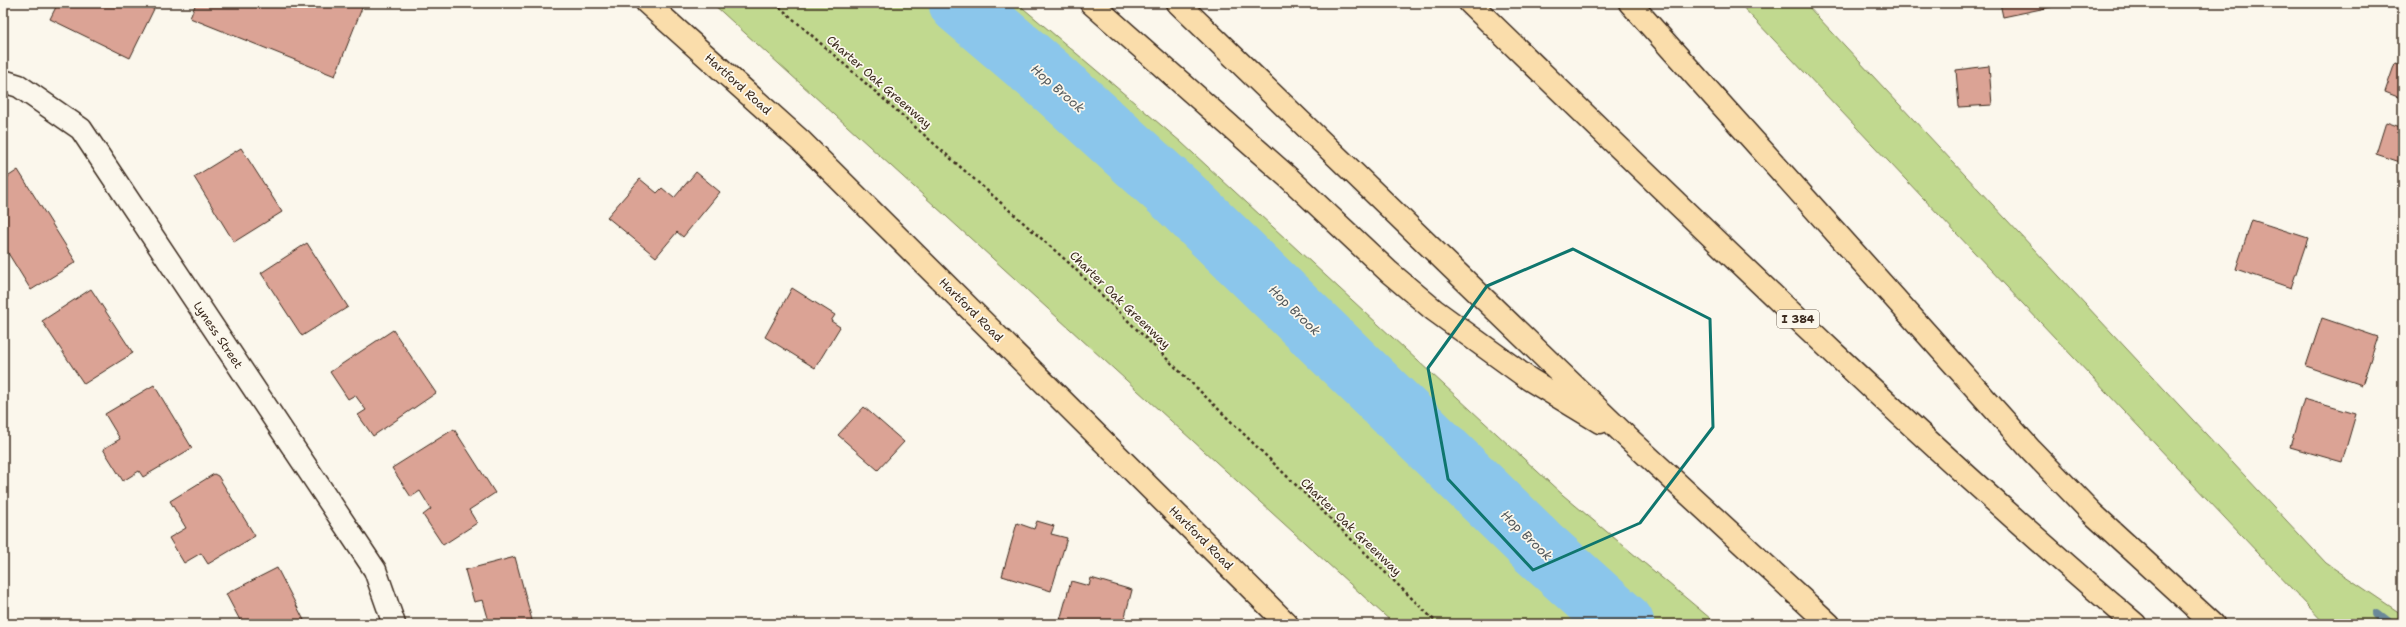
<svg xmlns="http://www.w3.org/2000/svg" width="2406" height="627" font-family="'Shantell Sans',sans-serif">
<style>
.green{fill:#c1d98f;stroke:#7e8256}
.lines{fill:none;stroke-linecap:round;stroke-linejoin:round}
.stream{stroke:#6b8899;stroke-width:10}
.river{stroke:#8bc6eb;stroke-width:63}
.building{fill:#dba395;stroke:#3b2a1e}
.minor-casing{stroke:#3b2a1e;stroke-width:25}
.major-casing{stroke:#3b2a1e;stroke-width:25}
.highway-casing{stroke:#3b2a1e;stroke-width:25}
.path{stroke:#3b2a1e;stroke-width:2.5;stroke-dasharray:3 3;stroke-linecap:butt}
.minor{stroke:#fbf7ec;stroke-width:22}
.major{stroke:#faddab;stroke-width:22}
.highway{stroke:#faddab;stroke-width:22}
.marked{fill:none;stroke:#0f766e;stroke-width:3;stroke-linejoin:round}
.labels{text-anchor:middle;stroke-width:3.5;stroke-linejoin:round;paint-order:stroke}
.shield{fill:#fbf7ec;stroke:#75685c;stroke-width:1}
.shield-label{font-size:11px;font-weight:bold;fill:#3b2a1e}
.street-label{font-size:12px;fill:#3b2a1e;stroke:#fbf7ec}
.water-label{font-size:13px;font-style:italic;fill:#53595c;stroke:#fbf7ec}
</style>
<rect width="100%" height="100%" fill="#fbf7ec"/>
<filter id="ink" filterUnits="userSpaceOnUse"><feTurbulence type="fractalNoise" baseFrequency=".025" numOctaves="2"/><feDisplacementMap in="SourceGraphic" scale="8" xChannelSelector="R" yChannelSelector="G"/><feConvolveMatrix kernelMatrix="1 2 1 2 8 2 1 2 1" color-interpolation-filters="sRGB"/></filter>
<g filter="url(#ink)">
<path class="green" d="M 712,3 L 1017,3 L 1181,142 L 1563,495 L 1717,624 L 1394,624 Z
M 1739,3 L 1805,3 L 2326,563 L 2403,615 L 2403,624 L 2325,624 Z"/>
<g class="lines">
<path class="stream" d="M 2377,614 L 2390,624"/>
<path class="river" d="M 960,3 L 1057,86 L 1179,197 L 1539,548 L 1623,624"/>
</g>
<path class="building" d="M 58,3 L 141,3 L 154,9 L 130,58 L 50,19 Z
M 196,3 L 364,3 L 335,76 L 190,18 Z
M 2000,3 L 2065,3 L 2065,4 L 2003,17 Z
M 2395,63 L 2403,66 L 2403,99 L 2385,92 Z
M 1989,66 L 1992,105 L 1959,107 L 1956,70 Z
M 2386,122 L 2403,128 L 2403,163 L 2376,154 Z
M 241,148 L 282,212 L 234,242 L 194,177 Z
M 18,170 L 76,262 L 31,290 L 3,245 L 3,180 Z
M 696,172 L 720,192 L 683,237 L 677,232 L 656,257 L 607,217 L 640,179 L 657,193 L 662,188 L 674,198 Z
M 2252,220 L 2308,238 L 2291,288 L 2236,269 Z
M 307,243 L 348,307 L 302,336 L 261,273 Z
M 792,288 L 835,315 L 831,321 L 840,327 L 815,368 L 765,337 Z
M 91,289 L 133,353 L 84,384 L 42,321 Z
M 2322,318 L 2378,337 L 2362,385 L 2306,366 Z
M 393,330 L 436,393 L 373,436 L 358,415 L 366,410 L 355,395 L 348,399 L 330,372 Z
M 154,385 L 192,448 L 143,477 L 139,471 L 123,481 L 103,449 L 120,439 L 105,414 Z
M 2304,399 L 2356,414 L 2342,462 L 2290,447 Z
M 864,407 L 904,442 L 878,470 L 838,435 Z
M 454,429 L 495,493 L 469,510 L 477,523 L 443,545 L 423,515 L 431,509 L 420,491 L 411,497 L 392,468 Z
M 214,474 L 218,476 L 255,536 L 208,564 L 201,553 L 184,563 L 169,538 L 186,528 L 170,501 Z
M 1037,521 L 1054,526 L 1051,534 L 1067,538 L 1051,591 L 1002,576 L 1017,523 L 1034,529 Z
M 515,557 L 533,624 L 479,624 L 478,620 L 488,618 L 483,600 L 474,602 L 465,570 Z
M 277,568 L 306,624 L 242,624 L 226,594 Z
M 1091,578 L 1132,590 L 1123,624 L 1059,624 L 1071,581 L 1089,586 Z"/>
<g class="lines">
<g class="minor-casing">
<path id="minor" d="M 3,81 L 19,86 L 81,129 L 375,570 L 394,624"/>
</g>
<g class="major-casing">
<path id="major" d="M 647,3 L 802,142 L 1287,624"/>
</g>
<g class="highway-casing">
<path id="highway" d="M 1091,3 L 1290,179 L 1389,272 L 1434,310 L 1529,379 L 1600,422
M 1178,3 L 1628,438 L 1829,624
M 1470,3 C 1688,214 1904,427 2135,624
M 1630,3 L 2031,450 L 2092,513 L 2213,624"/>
</g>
<path class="path" d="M 775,3 L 1069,263 L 1438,624"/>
<use href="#minor" class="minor"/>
<use href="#major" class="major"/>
<use href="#highway" class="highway"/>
</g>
</g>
<path class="marked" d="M 1573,249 L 1710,319 L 1713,427 L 1640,523 L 1533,570 L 1448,479 L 1428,368 L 1487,286 Z"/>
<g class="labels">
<rect class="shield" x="1777" y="310" width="42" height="18" rx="3"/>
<g class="shield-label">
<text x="1798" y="323">I 384</text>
</g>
<g class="street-label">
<text transform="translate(879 82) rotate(41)" y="4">Charter Oak Greenway</text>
<text transform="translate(738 84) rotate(42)" y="4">Hartford Road</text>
<text transform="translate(1120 300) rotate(44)" y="4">Charter Oak Greenway</text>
<text transform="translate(971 310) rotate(45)" y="4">Hartford Road</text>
<text transform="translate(218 335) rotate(56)" y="4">Lyness Street</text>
<text transform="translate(1351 527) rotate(44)" y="4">Charter Oak Greenway</text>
<text transform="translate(1201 538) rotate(45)" y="4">Hartford Road</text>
</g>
<g class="water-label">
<text transform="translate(1058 88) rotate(41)" y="5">Hop Brook</text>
<text transform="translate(1295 310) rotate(44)" y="5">Hop Brook</text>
<text transform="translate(1527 535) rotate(44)" y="5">Hop Brook</text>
</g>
</g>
<rect width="2406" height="627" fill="none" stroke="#fbf7ec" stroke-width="16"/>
<rect x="8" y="8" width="2390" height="611" fill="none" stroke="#3b2a1e" stroke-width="1.5" filter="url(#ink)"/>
</svg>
